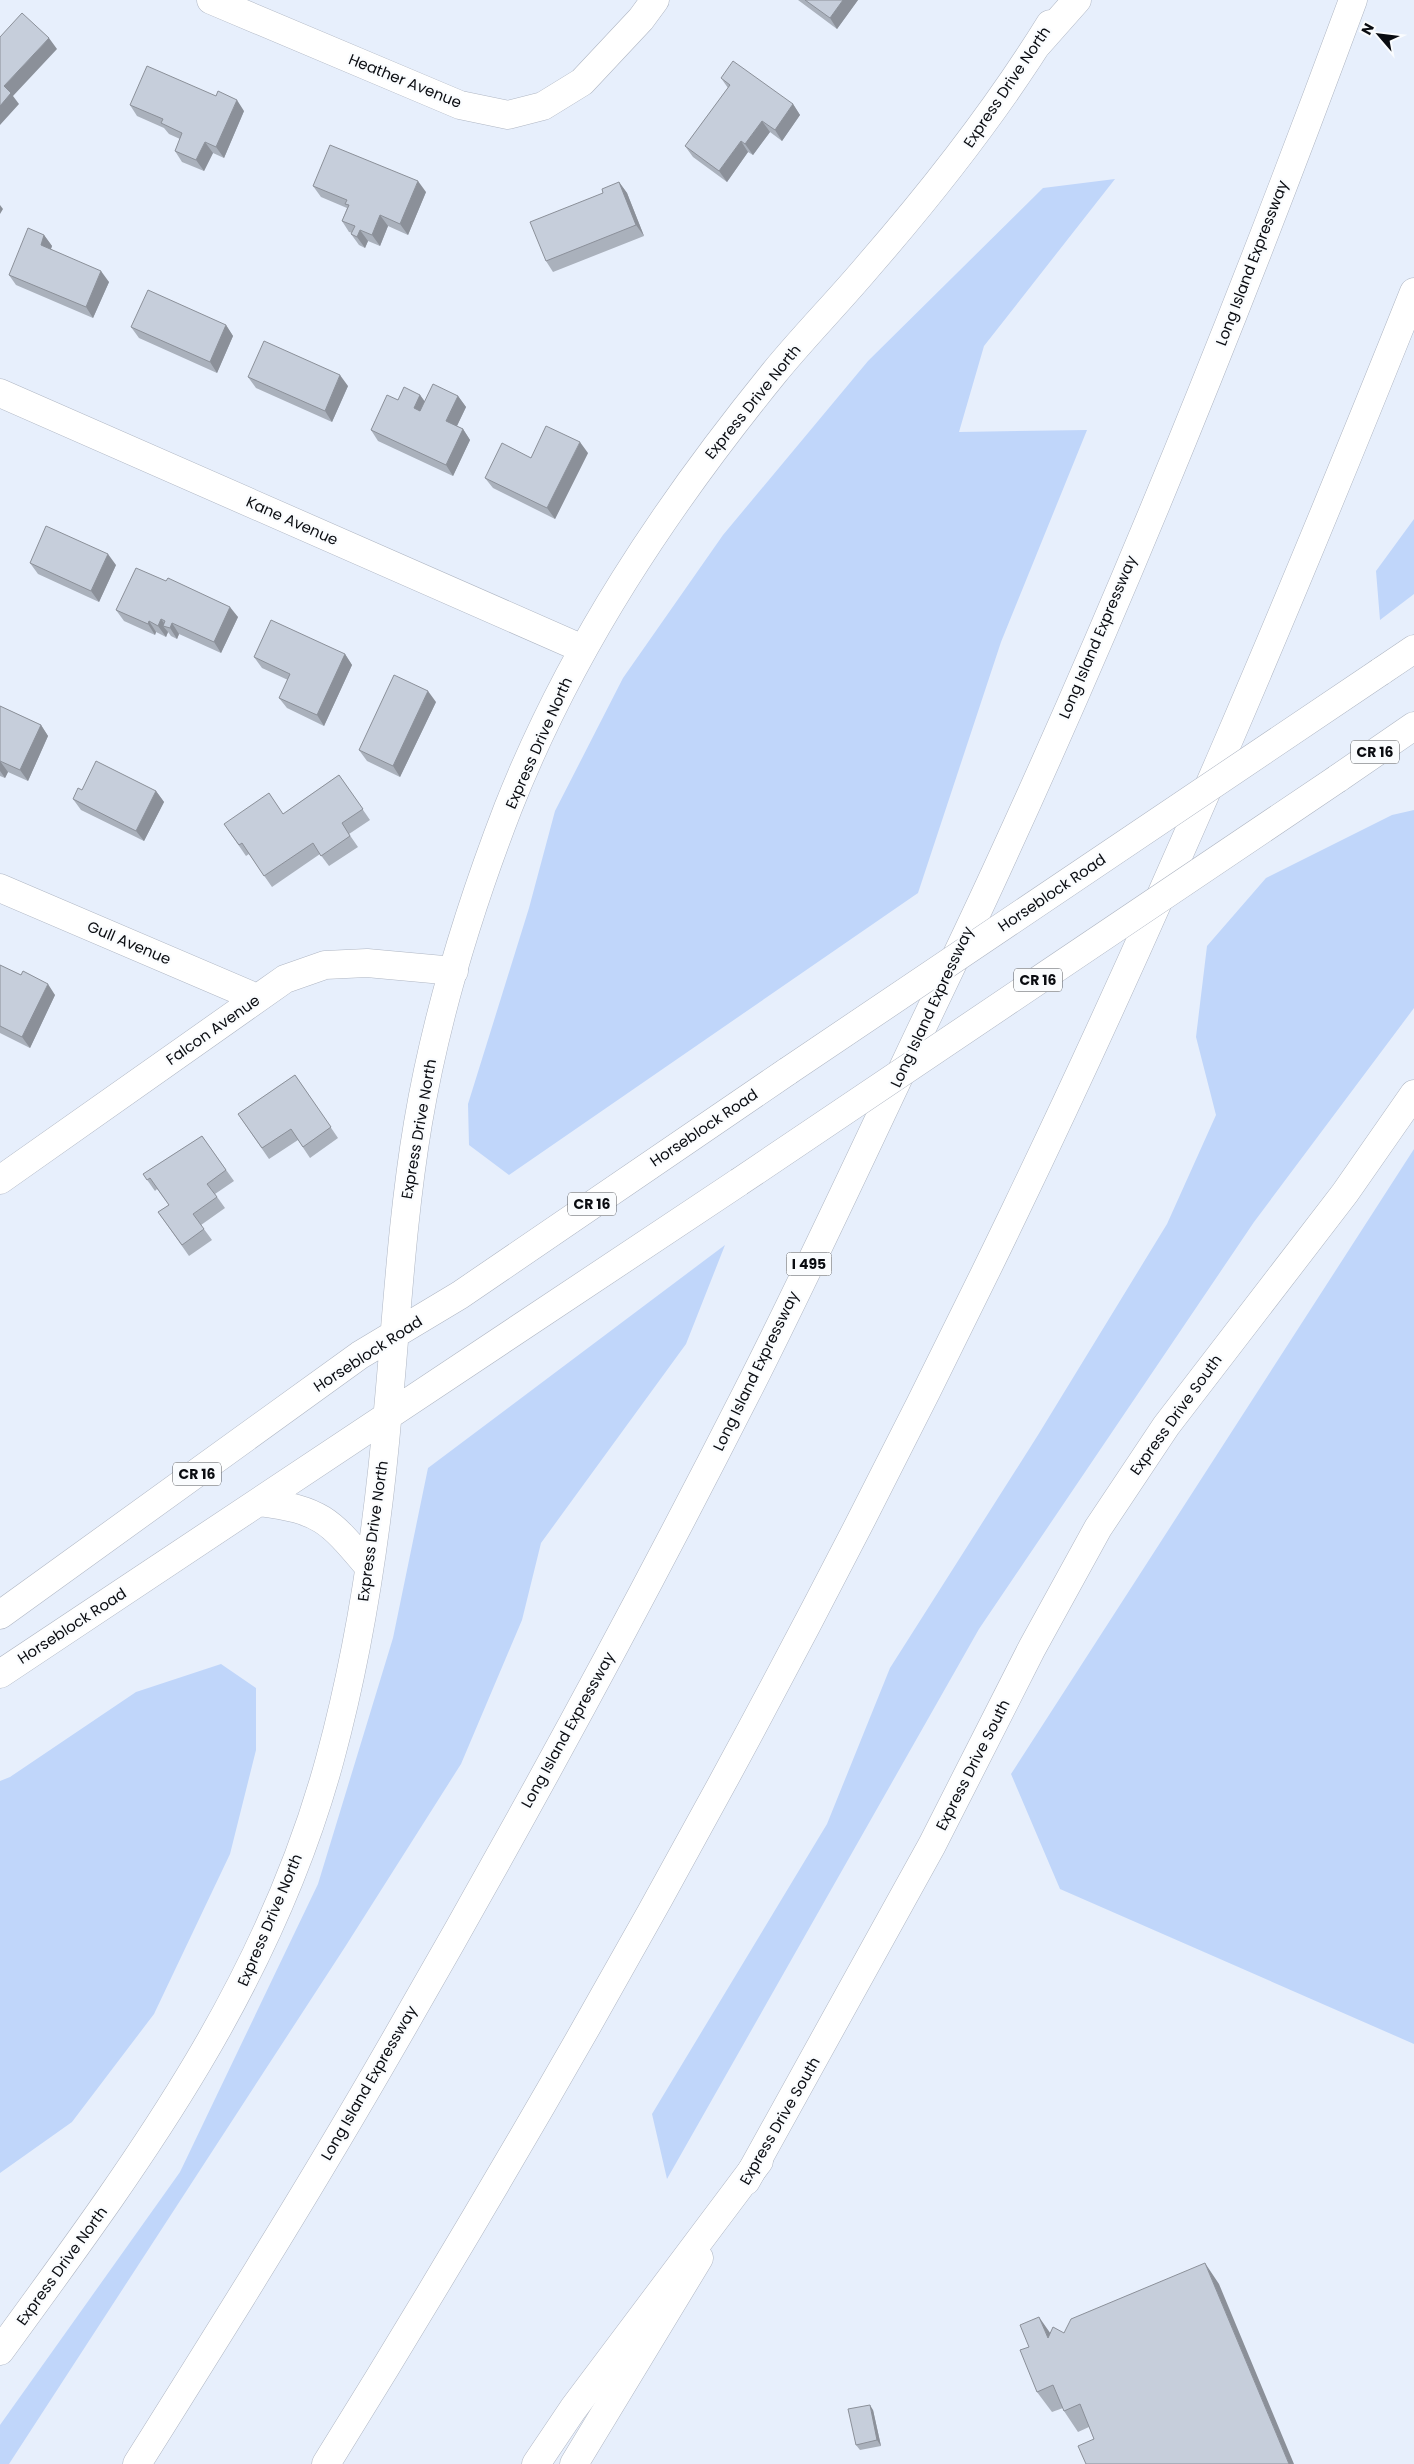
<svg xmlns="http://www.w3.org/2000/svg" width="1414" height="2464" font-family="Poppins,sans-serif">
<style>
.green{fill:#c0d6fa}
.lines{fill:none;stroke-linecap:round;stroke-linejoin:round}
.minor-casing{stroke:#afb6c3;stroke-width:29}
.major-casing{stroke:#afb6c3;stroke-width:29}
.highway-casing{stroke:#afb6c3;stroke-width:29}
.minor{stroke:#fff;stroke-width:28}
.major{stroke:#fff;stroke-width:28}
.highway{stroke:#fff;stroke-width:28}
.major-bridge-casing{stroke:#afb6c3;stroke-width:29;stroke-linecap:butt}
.major-bridge{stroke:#fff;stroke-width:28}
.wall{fill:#aab1bc}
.shaded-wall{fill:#8b9099}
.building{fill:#c6cedb;stroke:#8b9099}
.labels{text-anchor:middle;stroke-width:4.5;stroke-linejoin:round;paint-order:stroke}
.shield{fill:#fafcfe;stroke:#525458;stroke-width:1}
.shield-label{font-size:14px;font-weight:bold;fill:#0a0c11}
.street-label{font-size:15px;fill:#0a0c11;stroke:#fafcfe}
</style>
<rect width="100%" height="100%" fill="#e7effc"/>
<path class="green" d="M 1115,179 L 984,346 L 959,432 L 1087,430 L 1001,642 L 918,893 L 509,1175 L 469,1145 L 468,1104 L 529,908 L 555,811 L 623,678 L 723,535 L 868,361 L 1043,188 Z
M 1414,519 L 1414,594 L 1380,620 L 1376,571 Z
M 1414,810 L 1414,1008 L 1254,1222 L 979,1629 L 667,2179 L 652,2114 L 827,1824 L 890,1668 L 1038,1435 L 1167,1224 L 1216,1115 L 1196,1037 L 1207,946 L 1266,878 L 1392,815 Z
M 1414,1149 L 1414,2044 L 1060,1889 L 1011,1774 Z
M 725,1245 L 686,1344 L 541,1543 L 522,1620 L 461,1764 L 345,1947 L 9,2464 L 0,2464 L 0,2425 L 180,2172 L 318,1884 L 393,1638 L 428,1468 Z
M 221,1664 L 256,1688 L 256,1750 L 230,1854 L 154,2014 L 72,2122 L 0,2173 L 0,1781 L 10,1777 L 136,1692 Z"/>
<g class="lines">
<g class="minor-casing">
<path id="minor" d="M 211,0 L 460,105 L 508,115 L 543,106 L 582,82 L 641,19 L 655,0
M 0,393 L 583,649
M 0,888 L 257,998
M 0,1180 L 285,979 L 325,965 L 367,963 L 454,971"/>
</g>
<g class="major-casing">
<path id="major" d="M 1380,672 L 1414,649
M 1337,779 L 1414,726
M 260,1502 C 322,1510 330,1521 369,1567
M 0,1615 L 360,1355 L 460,1295 L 788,1071
M 0,1674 L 739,1182
M 746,2181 L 932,1845 L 1032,1648 L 1098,1528 L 1166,1426 L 1345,1193 L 1414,1094
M 0,2351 C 137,2163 268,1988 330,1759 C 361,1645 378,1527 388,1410 C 397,1314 402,1218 418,1123 C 436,1016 469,909 508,808 C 571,648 666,506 774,373 C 804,336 838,302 869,265 C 935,189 997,110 1050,24
M 574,2464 L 699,2258"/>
</g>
<g class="highway-casing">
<path id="highway" d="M 1038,44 L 1077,0
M 137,2464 C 218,2335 299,2206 375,2075 C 505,1851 629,1624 746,1394 C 798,1292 847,1187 896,1083 C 931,1008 968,933 1002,858 C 1131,577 1246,290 1353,0
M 326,2464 C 578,2059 808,1641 1015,1211 C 1160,910 1290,602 1414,292
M 536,2464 L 573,2409 L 759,2161"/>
</g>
<use href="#minor" class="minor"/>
<use href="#major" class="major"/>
<use href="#highway" class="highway"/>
<g class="major-bridge-casing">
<path id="major-bridge" d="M 788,1071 L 1380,672
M 739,1182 L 1337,779"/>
</g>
<use href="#major-bridge" class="major-bridge"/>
</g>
<path class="wall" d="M 798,0 L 858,0 L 837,29 Z
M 721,78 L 793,104 L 800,115 L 782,141 L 770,132 L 753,155 L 748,152 L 727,182 L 693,157 L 685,146 L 728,88 Z
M 130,105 L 244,111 L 224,158 L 213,153 L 204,171 L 182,162 L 175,151 L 180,139 L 169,134 L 164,128 L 137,116 Z
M 619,182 L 627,193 L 644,236 L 553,272 L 546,261 L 603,193 Z
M 313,186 L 426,192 L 408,235 L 388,226 L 380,246 L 368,241 L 365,248 L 359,245 L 351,234 L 352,233 L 349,232 L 342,221 L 347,208 L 321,197 Z
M 44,235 L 52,246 L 51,249 L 109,282 L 93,318 L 16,285 L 9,275 Z
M 226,325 L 233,336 L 217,373 L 139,338 L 131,327 Z
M 248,377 L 348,386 L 332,422 L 256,388 Z
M 420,395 L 425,402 L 458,396 L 466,407 L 457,426 L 463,429 L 470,440 L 453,476 L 378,441 L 371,430 L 398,400 Z
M 588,453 L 555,519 L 493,488 L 485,478 Z
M 30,563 L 116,565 L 99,602 L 38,574 Z
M 166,581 L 238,617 L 221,653 L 179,634 L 177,639 L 171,636 L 168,632 L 166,637 L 156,632 L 155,635 L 124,621 L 116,610 Z
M 345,654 L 352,665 L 324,726 L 287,708 L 279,698 L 288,680 L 262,668 L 254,657 Z
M 436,702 L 400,777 L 367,761 L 359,750 Z
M 0,706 L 41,725 L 48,736 L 28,781 L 8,772 L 5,778 L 0,776 Z
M 339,775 L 370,820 L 349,834 L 358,847 L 329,866 L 320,854 L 272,887 L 249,854 L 246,856 L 224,824 L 283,814 Z
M 156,791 L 164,802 L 144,841 L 81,810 L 73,799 Z
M 0,965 L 55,995 L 30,1048 L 0,1033 Z
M 295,1075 L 338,1138 L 310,1158 L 298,1140 L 269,1159 L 238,1114 Z
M 202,1136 L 234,1181 L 215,1194 L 225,1208 L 201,1225 L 212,1240 L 189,1256 L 158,1212 L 169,1205 L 157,1189 L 155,1191 L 143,1174 Z
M 1219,2284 L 1094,2439 L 1089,2427 L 1078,2432 L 1064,2411 L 1063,2408 L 1052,2412 L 1037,2392 L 1029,2347 L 1050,2333 L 1064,2333 Z
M 873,2410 L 881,2446 L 860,2450 L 856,2445 Z"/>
<path class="shaded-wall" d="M 843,0 L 858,0 L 837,29 L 830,18 Z
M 49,38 L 57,49 L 13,96 L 19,104 L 0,125 L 0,106 L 4,86 Z
M 237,100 L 244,111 L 224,158 L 216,147 Z
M 793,104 L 800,115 L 782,141 L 775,130 Z
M 762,121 L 770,132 L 753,155 L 745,144 Z
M 741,141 L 748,152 L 727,182 L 719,171 Z
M 205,142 L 213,153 L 204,171 L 196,160 Z
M 418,181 L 426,192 L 408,235 L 400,224 Z
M 619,182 L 627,193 L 644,236 L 636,225 Z
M 0,205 L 3,209 L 0,214 Z
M 380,215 L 388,226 L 380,246 L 372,235 Z
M 360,230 L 368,241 L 365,248 L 357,237 Z
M 44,235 L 52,246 L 48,256 L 41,245 Z
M 101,271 L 109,282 L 93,318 L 86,307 Z
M 226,325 L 233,336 L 217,373 L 210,362 Z
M 340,375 L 348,386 L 332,422 L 325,411 Z
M 420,395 L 428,406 L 422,419 L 414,408 Z
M 458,396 L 466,407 L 454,432 L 446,421 Z
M 463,429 L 470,440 L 453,476 L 446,465 Z
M 580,442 L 588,453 L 555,519 L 547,508 Z
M 108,554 L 116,565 L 99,602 L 91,591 Z
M 230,607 L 238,617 L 221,653 L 214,642 Z
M 161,619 L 167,627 L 163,626 L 168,632 L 166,637 L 158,626 Z
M 149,621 L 156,632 L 155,635 L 148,624 Z
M 172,623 L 179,634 L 177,639 L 170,628 Z
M 345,654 L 352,665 L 324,726 L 317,715 Z
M 428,691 L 436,702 L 400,777 L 393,766 Z
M 41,725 L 48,736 L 28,781 L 20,770 Z
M 0,761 L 8,772 L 5,778 L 0,771 Z
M 156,791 L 164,802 L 144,841 L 136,831 Z
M 48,984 L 55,995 L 30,1048 L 22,1037 Z
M 1205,2263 L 1219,2284 L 1294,2464 L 1289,2464 Z
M 1039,2317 L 1053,2337 L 1048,2338 Z
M 870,2405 L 873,2410 L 881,2446 L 877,2440 Z"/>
<path class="building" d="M 805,0 L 843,0 L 830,18 Z
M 22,13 L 49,38 L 4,86 L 11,93 L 0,106 L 0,37 Z
M 733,61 L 793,104 L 775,130 L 762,121 L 745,144 L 741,141 L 719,171 L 685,146 L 730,85 L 721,78 Z
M 147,66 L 216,96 L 218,91 L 237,100 L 216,147 L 205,142 L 196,160 L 175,151 L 182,133 L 161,123 L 163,119 L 130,105 Z
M 330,145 L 418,181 L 400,224 L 380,215 L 372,235 L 360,230 L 357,237 L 351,234 L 355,226 L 342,221 L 349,205 L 345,204 L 347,200 L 313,186 Z
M 619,182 L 636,225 L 546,261 L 530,222 L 603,193 L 602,189 Z
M 28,228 L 44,235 L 41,245 L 101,271 L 86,307 L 9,275 Z
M 148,290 L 226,325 L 210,362 L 131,327 Z
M 264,341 L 340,375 L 325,411 L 248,377 Z
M 433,384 L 458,396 L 446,421 L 463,429 L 446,465 L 371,430 L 387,395 L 398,400 L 404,387 L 420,395 L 414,408 L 420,411 Z
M 546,426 L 580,442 L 547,508 L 485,478 L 502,443 L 531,458 Z
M 46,526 L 108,554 L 91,591 L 30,563 Z
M 136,568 L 166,581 L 168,578 L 230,607 L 214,642 L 172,623 L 170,628 L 163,626 L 165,621 L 161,619 L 158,626 L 149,621 L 148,624 L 116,610 Z
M 271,620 L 345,654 L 317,715 L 279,698 L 290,674 L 254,657 Z
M 394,675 L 428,691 L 393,766 L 359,750 Z
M 0,706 L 41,725 L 20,770 L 0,761 Z
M 96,761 L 156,791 L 136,831 L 73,799 L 78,788 L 82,790 Z
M 339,775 L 363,809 L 342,823 L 350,836 L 321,856 L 313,843 L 264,876 L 242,843 L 239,845 L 224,824 L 269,793 L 283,814 Z
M 0,965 L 21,975 L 23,971 L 48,984 L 22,1037 L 0,1026 Z
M 295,1075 L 331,1127 L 303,1147 L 291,1129 L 262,1148 L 238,1114 Z
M 202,1136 L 226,1170 L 207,1184 L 217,1197 L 193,1214 L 204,1229 L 182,1245 L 158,1212 L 169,1205 L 150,1178 L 147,1180 L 143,1174 Z
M 1205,2263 L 1289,2464 L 1086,2464 L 1078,2446 L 1094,2439 L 1080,2404 L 1064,2411 L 1053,2385 L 1037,2392 L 1020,2350 L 1029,2347 L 1020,2325 L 1039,2317 L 1048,2338 L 1053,2327 L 1064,2333 L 1071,2319 Z
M 870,2405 L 877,2440 L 856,2445 L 848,2409 Z"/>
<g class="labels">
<g class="shield">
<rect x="1351" y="740.5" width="48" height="23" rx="4"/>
<rect x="1014" y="968.5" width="48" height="23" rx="4"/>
<rect x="568" y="1192.5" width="48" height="23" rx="4"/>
<rect x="786.5" y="1252.5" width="45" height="23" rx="4"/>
<rect x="173" y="1462.5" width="48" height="23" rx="4"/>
</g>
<g class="shield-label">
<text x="1375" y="757">CR 16</text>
<text x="1038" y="985">CR 16</text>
<text x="592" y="1209">CR 16</text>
<text x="809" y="1269">I 495</text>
<text x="197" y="1479">CR 16</text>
</g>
<g class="street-label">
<text transform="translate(405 81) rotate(22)" y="5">Heather Avenue</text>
<text transform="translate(1007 87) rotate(-56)" y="5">Express Drive North</text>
<text transform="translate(1252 263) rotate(-69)" y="5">Long Island Expressway</text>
<text transform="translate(753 402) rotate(-51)" y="5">Express Drive North</text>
<text transform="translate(292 521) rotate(24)" y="5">Kane Avenue</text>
<text transform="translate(1098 637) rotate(-67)" y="5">Long Island Expressway</text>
<text transform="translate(539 743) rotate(-66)" y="5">Express Drive North</text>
<text transform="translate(1052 893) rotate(-34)" y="5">Horseblock Road</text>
<text transform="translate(129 943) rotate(23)" y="5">Gull Avenue</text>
<text transform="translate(932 1007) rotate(-65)" y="5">Long Island Expressway</text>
<text transform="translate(213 1030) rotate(-35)" y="5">Falcon Avenue</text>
<text transform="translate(704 1128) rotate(-34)" y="5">Horseblock Road</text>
<text transform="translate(419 1129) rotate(-80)" y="5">Express Drive North</text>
<text transform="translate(368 1354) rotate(-33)" y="5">Horseblock Road</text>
<text transform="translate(756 1371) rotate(-64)" y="5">Long Island Expressway</text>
<text transform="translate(1176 1415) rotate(-54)" y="5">Express Drive South</text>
<text transform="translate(373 1531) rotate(-82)" y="5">Express Drive North</text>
<text transform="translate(72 1626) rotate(-33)" y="5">Horseblock Road</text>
<text transform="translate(568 1730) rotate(-61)" y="5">Long Island Expressway</text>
<text transform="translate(973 1765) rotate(-63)" y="5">Express Drive South</text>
<text transform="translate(270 1920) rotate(-67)" y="5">Express Drive North</text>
<text transform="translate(369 2083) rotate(-60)" y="5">Long Island Expressway</text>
<text transform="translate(780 2121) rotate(-60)" y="5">Express Drive South</text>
<text transform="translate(62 2266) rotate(-54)" y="5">Express Drive North</text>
</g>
</g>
<g transform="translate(1379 35) rotate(298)" stroke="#fafcfe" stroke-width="4" paint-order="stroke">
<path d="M0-4L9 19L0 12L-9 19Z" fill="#0a0c11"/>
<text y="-8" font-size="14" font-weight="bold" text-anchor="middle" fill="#0a0c11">N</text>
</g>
</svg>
